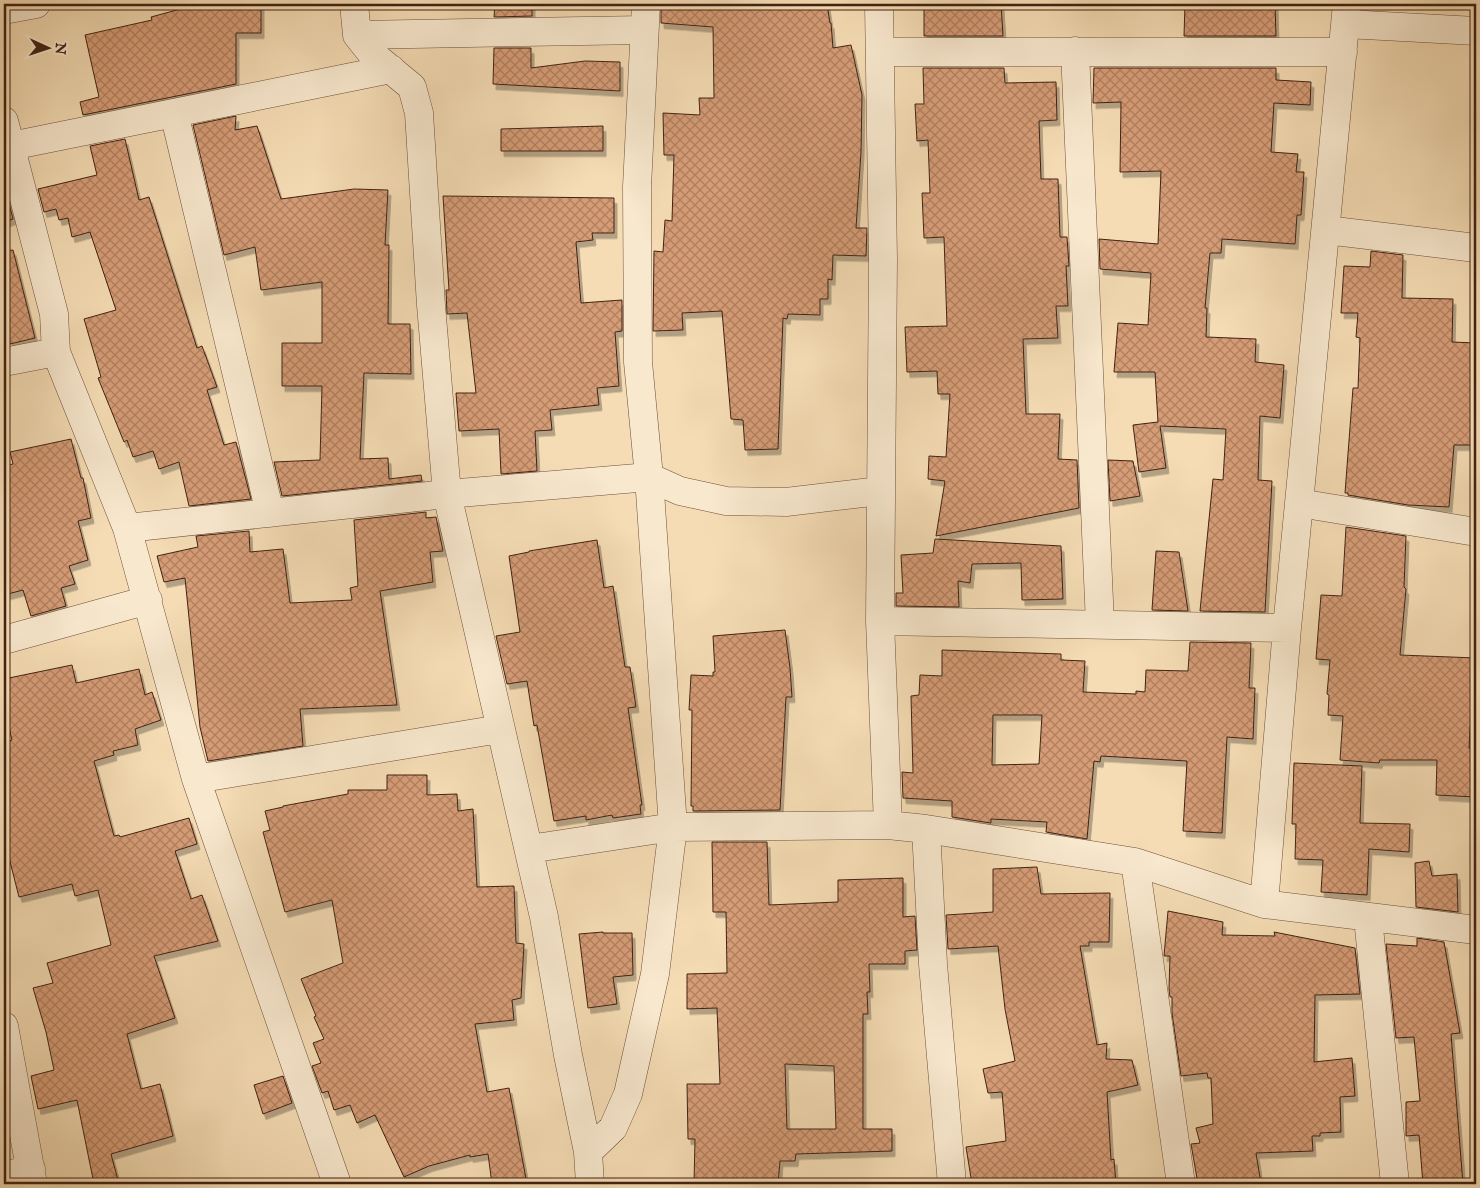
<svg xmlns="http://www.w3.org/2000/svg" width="1480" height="1188" font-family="'IM FELL English',serif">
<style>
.building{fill:url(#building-cross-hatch);stroke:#402213;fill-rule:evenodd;filter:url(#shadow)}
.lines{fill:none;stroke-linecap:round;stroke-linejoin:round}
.minor-casing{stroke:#6d503b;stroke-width:29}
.minor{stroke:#f8e8ce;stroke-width:28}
</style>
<defs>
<pattern id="building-cross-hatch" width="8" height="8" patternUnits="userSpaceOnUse" patternTransform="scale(1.25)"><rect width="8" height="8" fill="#d69c76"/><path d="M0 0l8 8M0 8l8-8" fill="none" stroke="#af7f60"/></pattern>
<filter id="shadow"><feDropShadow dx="3" dy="5.5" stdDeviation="0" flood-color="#0004"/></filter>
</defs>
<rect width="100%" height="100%" fill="#f5dcb4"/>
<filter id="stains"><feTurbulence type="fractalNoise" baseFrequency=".004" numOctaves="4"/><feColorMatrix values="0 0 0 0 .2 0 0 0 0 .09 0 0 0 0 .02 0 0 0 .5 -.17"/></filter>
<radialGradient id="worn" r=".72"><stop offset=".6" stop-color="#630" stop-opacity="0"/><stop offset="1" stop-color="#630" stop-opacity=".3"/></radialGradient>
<path class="building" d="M 199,4 L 261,4 L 261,33 L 236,33 L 236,84 L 83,115 L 80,102 L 99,97 L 85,35 L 152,20 L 151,17 Z
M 495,4 L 532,4 L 532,16 L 494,17 Z
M 661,4 L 789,4 L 789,9 L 827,4 L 830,23 L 831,23 L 833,48 L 851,45 L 862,95 L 861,152 L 856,228 L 867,228 L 866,256 L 833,255 L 832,280 L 828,279 L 828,299 L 820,299 L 820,315 L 788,314 L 787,319 L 783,318 L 778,449 L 745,450 L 743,420 L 731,419 L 722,311 L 682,313 L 683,330 L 653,331 L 654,251 L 663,252 L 665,220 L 672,221 L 674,155 L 664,155 L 663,113 L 700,115 L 699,98 L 714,98 L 713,27 L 661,23 Z
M 924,4 L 1001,4 L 1003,36 L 924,36 Z
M 1185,4 L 1275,4 L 1276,36 L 1184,36 Z
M 494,48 L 531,48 L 531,68 L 585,61 L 620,62 L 620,91 L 493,84 Z
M 923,68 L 1004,68 L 1005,83 L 1056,82 L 1057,120 L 1039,121 L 1041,179 L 1058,179 L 1060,237 L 1067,237 L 1069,266 L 1066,266 L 1068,306 L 1056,306 L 1058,338 L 1023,339 L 1026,414 L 1060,414 L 1058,459 L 1077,460 L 1079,508 L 936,536 L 945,481 L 928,479 L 929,456 L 946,457 L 950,394 L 938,394 L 937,371 L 907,372 L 905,327 L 947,326 L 944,237 L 924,238 L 922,193 L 930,193 L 928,140 L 917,141 L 915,104 L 924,104 Z
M 1094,68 L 1276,68 L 1276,80 L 1311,82 L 1310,105 L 1274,103 L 1271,152 L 1298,154 L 1296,172 L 1304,172 L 1301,215 L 1297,215 L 1295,244 L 1222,239 L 1221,253 L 1210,253 L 1205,308 L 1207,308 L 1206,337 L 1256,339 L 1255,362 L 1284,365 L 1280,418 L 1260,416 L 1258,480 L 1272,481 L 1265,612 L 1200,611 L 1213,479 L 1223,480 L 1226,429 L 1160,426 L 1166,468 L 1139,472 L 1133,425 L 1158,422 L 1155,372 L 1114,372 L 1118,323 L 1148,325 L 1151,273 L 1100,269 L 1099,239 L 1158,244 L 1161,171 L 1120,172 L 1121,102 L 1093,103 Z
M 236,116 L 235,130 L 257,126 L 281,199 L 354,189 L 388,190 L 385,245 L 389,245 L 388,324 L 410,324 L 411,374 L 364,373 L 360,459 L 388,458 L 389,479 L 421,475 L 422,481 L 282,496 L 274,462 L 320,460 L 322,386 L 282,386 L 282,343 L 322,343 L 322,282 L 261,290 L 255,247 L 224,255 L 193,125 Z
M 603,126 L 603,151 L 501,151 L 501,129 Z
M 125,139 L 139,200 L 149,197 L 197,348 L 202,346 L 217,387 L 207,390 L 224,445 L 236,442 L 251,499 L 189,506 L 179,462 L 159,469 L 153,451 L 133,457 L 127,440 L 124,442 L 98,378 L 101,377 L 84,319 L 116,310 L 90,232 L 72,237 L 68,218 L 59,220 L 56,209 L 44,212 L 38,189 L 97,175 L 90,146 Z
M 7,196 L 13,219 L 4,222 L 4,197 Z
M 443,196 L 614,198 L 614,233 L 592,233 L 593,240 L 576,242 L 581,303 L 622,300 L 622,331 L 615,332 L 619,386 L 597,388 L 599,405 L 550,410 L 552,430 L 535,431 L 537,471 L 501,474 L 499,429 L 459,431 L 456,393 L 476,393 L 467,313 L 447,314 L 446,290 L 449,290 Z
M 13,250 L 35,338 L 10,344 L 4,318 L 4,251 Z
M 1371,251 L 1403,255 L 1402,298 L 1453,299 L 1452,342 L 1476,343 L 1476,445 L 1454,445 L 1449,507 L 1408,505 L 1348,495 L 1348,493 L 1345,493 L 1353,388 L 1358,388 L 1360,338 L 1356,337 L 1358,313 L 1341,313 L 1344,266 L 1370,267 Z
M 71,439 L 81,478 L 83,478 L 91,518 L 78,521 L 88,560 L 69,566 L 75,584 L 61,588 L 66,606 L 31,616 L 23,590 L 4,595 L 4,466 L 13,464 L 10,452 Z
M 1108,460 L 1133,461 L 1140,496 L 1110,501 Z
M 426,512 L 426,518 L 436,517 L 443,551 L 430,552 L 433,582 L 380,591 L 397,705 L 300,709 L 303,746 L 208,761 L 200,727 L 185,578 L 164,582 L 157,556 L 198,547 L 196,536 L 249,531 L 250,552 L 283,549 L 290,603 L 352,600 L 350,588 L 358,586 L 354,520 Z
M 1346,527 L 1406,536 L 1404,587 L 1406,589 L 1400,655 L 1476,658 L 1476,696 L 1472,696 L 1469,748 L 1476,749 L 1476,797 L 1436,795 L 1437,760 L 1380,760 L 1379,763 L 1340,760 L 1343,716 L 1328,715 L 1329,695 L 1327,694 L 1330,660 L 1316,659 L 1321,595 L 1342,596 Z
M 935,539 L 1061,546 L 1063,599 L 1022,600 L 1021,563 L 972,564 L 970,583 L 958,581 L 959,607 L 896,606 L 896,593 L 903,593 L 901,555 L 933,553 Z
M 597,540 L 604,588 L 613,586 L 625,667 L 630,667 L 636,707 L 628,708 L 642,805 L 640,805 L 641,814 L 613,818 L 612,815 L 586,820 L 586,816 L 554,821 L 537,725 L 534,726 L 527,681 L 507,684 L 496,636 L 520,632 L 509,556 L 529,552 L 529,551 Z
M 1156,551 L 1179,552 L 1188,611 L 1152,610 Z
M 785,630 L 790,668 L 792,697 L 786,697 L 780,810 L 693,811 L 693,806 L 691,806 L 692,710 L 689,710 L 691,675 L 713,676 L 713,672 L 715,672 L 713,636 Z
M 1190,642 L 1251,643 L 1249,688 L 1255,688 L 1253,739 L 1227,737 L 1222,833 L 1183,831 L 1187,761 L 1101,756 L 1100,762 L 1094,761 L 1087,839 L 1046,832 L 1047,822 L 991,819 L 991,823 L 952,817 L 952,801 L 903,798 L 902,772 L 913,773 L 911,696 L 919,695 L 920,675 L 942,676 L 942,650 L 1061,654 L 1061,660 L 1085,661 L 1083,692 L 1136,694 L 1136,691 L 1145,692 L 1146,670 L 1188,671 ZM 993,715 L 1042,715 L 1039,764 L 992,765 Z
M 72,665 L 76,683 L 139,669 L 145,695 L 152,692 L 161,720 L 135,729 L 138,745 L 113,751 L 114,755 L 94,761 L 114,836 L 119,835 L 120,837 L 189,818 L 197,844 L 175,851 L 191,899 L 202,895 L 218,941 L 154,956 L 175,1018 L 127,1034 L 141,1089 L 160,1084 L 173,1136 L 111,1154 L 119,1184 L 94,1184 L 77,1100 L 38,1109 L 31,1076 L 54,1070 L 46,1032 L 33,988 L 53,983 L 47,963 L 111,945 L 98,890 L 75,896 L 72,884 L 19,897 L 4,838 L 4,743 L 12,740 L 4,707 L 4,679 Z
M 1294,763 L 1362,766 L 1360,823 L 1410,824 L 1409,852 L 1369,849 L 1367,895 L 1321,892 L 1323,860 L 1295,859 L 1296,824 L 1292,824 Z
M 387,775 L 427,775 L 427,795 L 457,794 L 458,811 L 473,809 L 477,887 L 514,886 L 516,943 L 524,944 L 521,998 L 512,1000 L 514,1020 L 475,1024 L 487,1092 L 509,1088 L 527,1184 L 492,1184 L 488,1154 L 470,1157 L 470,1155 L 429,1166 L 404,1177 L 375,1115 L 357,1123 L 350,1105 L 334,1110 L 328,1091 L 322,1093 L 312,1066 L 321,1063 L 313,1043 L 324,1039 L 314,1017 L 316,1016 L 301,979 L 343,963 L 332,900 L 285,912 L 263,832 L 270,830 L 265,811 L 283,807 L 283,806 L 348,794 L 348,790 L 387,790 Z
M 712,842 L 767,842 L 769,905 L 838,902 L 838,880 L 903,878 L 903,917 L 915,916 L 917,950 L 905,951 L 905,964 L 869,964 L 870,992 L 867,992 L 868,1014 L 863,1014 L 863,1129 L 892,1129 L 892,1151 L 796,1154 L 795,1161 L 780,1161 L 778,1184 L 694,1184 L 695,1139 L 688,1139 L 687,1084 L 720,1084 L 717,1008 L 687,1009 L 687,974 L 727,973 L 726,912 L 713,912 ZM 785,1064 L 834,1066 L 836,1129 L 787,1129 Z
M 1429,861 L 1432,876 L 1457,874 L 1458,912 L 1416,907 L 1415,863 Z
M 1037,867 L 1041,894 L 1110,893 L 1109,942 L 1089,942 L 1089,946 L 1080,946 L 1097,1045 L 1107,1043 L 1106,1059 L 1132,1060 L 1138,1085 L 1107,1092 L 1111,1160 L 1114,1159 L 1116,1184 L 972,1184 L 966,1147 L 1006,1141 L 1002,1092 L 988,1093 L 983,1069 L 1015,1061 L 1005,1009 L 998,946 L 948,949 L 946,915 L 993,912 L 993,869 Z
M 1168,911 L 1223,922 L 1222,935 L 1275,936 L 1274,932 L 1355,948 L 1360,994 L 1315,995 L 1314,1062 L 1352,1058 L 1355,1096 L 1340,1097 L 1341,1132 L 1320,1133 L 1320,1136 L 1312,1136 L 1313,1151 L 1256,1153 L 1261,1184 L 1198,1184 L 1191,1144 L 1200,1143 L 1196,1128 L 1213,1124 L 1211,1078 L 1208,1078 L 1207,1073 L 1181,1076 L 1172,1013 L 1172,997 L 1170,997 L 1169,989 L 1170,956 L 1164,956 Z
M 603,932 L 603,933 L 632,933 L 633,975 L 613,977 L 617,1004 L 588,1008 L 579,934 Z
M 1417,938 L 1444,942 L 1460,1033 L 1451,1034 L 1463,1184 L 1423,1184 L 1419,1135 L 1406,1136 L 1406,1102 L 1420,1101 L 1414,1037 L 1396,1038 L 1386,944 L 1417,946 Z
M 283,1076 L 292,1103 L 263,1114 L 254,1085 Z"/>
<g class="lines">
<g class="minor-casing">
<path id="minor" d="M 354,4 L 357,35 L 372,54 L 412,87 L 419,113 L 431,305 L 447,494 L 544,917 L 568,1055 L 588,1152 L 590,1184
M 879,4 L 883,260 L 880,621 L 888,825
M 4,10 L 36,4
M 1346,24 L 1476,31
M 357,35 L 644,30
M 1075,51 L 1100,624
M 880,52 L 1343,52
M 174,113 L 270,513
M 4,121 L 54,314 L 56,352 L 127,528 L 196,779 L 337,1184
M 11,146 L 391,69
M 1326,230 L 1476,248
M 4,362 L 56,352
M 1299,503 L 1476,532
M 127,528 L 447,494 L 649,477 L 680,491 L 726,501 L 786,502 L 880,491
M 880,621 L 1287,628
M 4,640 L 148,600
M 196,779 L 500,729
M 926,829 L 933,964 L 952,1184
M 529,849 L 673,827 L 888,825 L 926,829 L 1135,862 L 1264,904 L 1476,930
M 1135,862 L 1181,1184
M 1264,904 L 1287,628 L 1347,4
M 1368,918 L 1395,1184
M 4,1026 L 33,1184
M 588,1152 L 613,1128 L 628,1094 L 655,974 L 673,827 L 649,477 L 638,362 L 637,187 L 646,4
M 4,1176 L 31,1169"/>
</g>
<use href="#minor" class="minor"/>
</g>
<rect width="1480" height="1188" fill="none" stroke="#f5dcb4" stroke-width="20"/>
<rect x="5" y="5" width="1470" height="1178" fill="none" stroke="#402213" stroke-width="2.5"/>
<rect x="10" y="10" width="1460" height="1168" fill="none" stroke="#402213"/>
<g transform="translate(48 48) rotate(93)" stroke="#f8e8ce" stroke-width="4" paint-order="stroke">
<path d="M0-4L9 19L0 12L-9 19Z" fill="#402213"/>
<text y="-8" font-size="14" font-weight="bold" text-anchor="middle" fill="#402213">N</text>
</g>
<rect width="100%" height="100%" filter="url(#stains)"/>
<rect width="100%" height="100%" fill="url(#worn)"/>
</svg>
